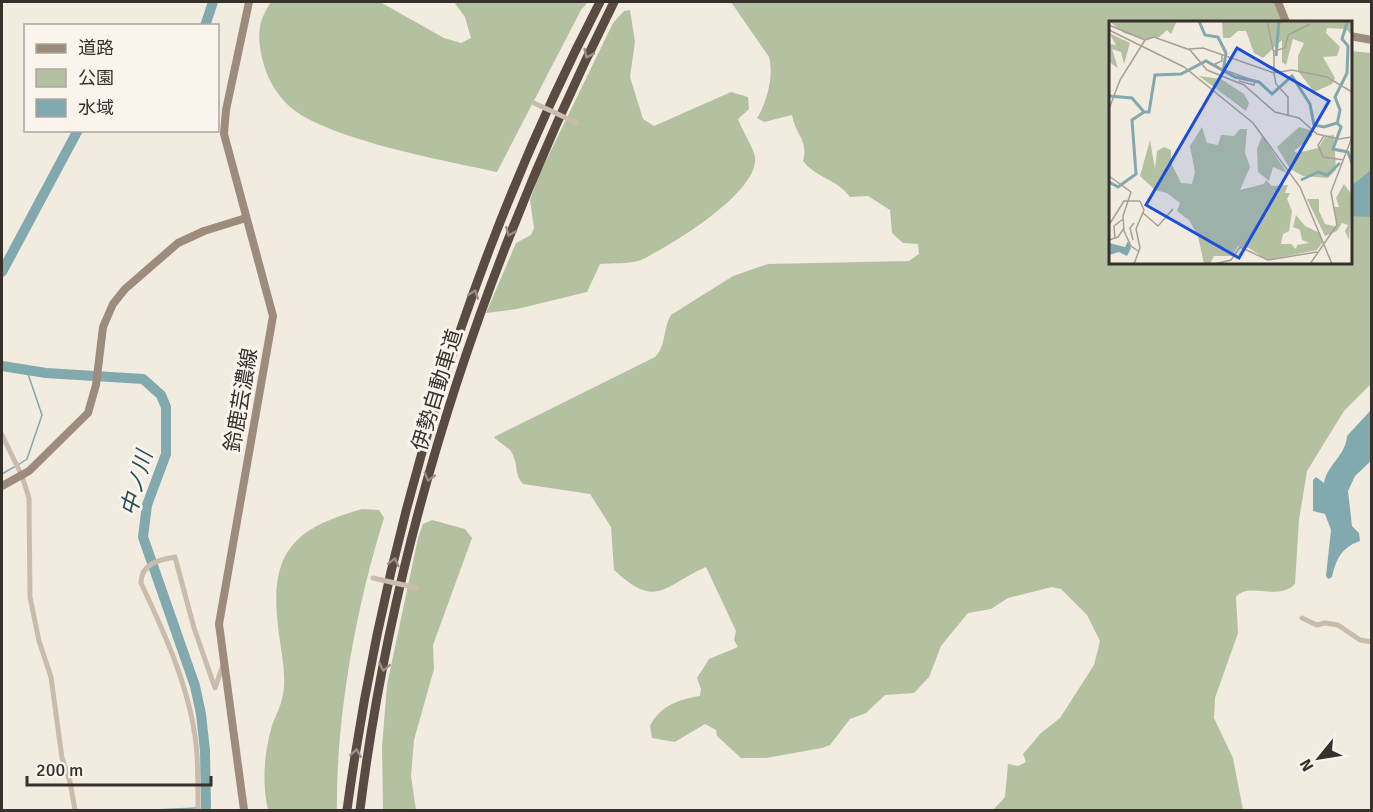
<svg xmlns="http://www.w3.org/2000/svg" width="1373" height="812" font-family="Signika,'Noto Sans JP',sans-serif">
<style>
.green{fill:#b4c1a1}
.water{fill:#81a9ae}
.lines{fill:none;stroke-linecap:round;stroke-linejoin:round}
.stream{stroke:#81a9ae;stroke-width:1.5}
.river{stroke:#81a9ae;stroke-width:10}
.street{stroke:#cabcad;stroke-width:5}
.secondary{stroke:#9d8b7e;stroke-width:8}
.highway{stroke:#594b43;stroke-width:9}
.street-bridge{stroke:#cabcad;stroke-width:5}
.oneway{stroke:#998f87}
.labels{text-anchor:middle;stroke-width:6;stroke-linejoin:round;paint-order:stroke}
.street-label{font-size:21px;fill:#38302b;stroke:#faf4ed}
.water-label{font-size:22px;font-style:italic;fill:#225158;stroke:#faf4ed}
.inset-river{fill:none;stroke:#81a9ae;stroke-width:3}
.inset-road{fill:none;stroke:#a8a098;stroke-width:1.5}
.view{fill:#1d4ed8;fill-opacity:0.15;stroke:#1d4ed8;stroke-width:3}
.inset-edge{fill:none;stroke:#38302b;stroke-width:3}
</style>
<rect width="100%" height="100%" fill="#f2ebe0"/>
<path class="green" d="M 271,2 L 380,2 L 444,38 L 461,43 L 471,38 L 465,17 L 454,2 L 588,2 L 581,10 L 497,172 C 447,161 317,138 285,102 C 273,89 266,75 262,58 C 257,35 258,21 271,2 Z
M 731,2 L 1275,2 L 1284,22 L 1110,22 L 1110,262 L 1350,262 L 1351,51 L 1371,53 L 1371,384 L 1344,411 L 1307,471 L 1299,520 L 1295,584 C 1277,602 1249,581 1236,597 L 1238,633 L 1215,698 L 1214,718 L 1233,758 L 1243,810 L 993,810 L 1005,797 L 1008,764 L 1018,766 L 1026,762 L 1023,754 L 1041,733 L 1060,718 L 1094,665 L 1100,641 L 1087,615 L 1061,589 L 1052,587 L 1008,598 L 991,609 L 968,613 L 941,646 L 929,677 L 914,693 L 885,695 L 866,713 L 850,719 L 830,745 L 822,748 L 766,758 L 741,758 L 717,736 L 716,730 L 705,724 L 675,742 L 652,738 L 650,726 C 660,705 681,699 700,696 L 701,689 L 697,678 L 709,659 L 738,647 L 734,640 L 736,631 L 706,567 C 663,586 657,610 614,570 L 611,527 L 590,494 L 523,484 C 514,474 518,465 513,455 C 510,447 500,444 494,437 L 655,357 C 666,347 663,328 671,315 L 733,276 L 768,264 L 909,261 L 919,254 L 918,244 L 903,243 L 892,233 L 890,210 L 868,196 L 850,197 C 837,179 816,178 803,161 C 809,141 795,134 792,115 L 764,122 L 757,118 C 767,102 774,76 769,57 Z
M 630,10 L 635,42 L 630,77 L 643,119 L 654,126 L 731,92 L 748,97 L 749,109 L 738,119 C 742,130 753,147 755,157 C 760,192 669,247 641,260 C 630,264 612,263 600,264 L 587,292 L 517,309 L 486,313 L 516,243 L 531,235 L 534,228 L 530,200 L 539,175 L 613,23 L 624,11 Z
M 362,509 L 379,510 L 384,518 C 356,607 336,717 337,810 L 268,810 C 262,784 264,755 271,729 C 274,718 280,709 282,699 C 288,676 280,649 278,626 C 269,552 294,528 362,509 Z
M 432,520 L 465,529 L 472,538 L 433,645 L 434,669 L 414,740 L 411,776 L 416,810 L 383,810 L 382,747 L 387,685 L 418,538 L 423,524 Z"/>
<path class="water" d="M 1371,170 L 1371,217 L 1351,216 L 1351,186 Z
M 1370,411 L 1371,461 L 1355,476 L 1348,491 L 1352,526 L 1359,533 L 1360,541 C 1342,547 1336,559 1332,577 L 1328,579 L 1326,576 L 1331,530 L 1325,514 L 1313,511 L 1313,480 L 1316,477 L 1324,483 C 1327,465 1346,455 1347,436 Z"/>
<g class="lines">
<path class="stream" d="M 18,465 L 27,459 L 42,415 L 27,371
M 2,474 L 14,467
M 201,808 L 206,808
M 155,810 L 196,808"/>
<path class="river" d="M 205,26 L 213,2
M 2,272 L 78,130
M 2,366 L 46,373 L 143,379 L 161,395 L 166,407 L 166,454 L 147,505 L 143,537 L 195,686 L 201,714 L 205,751 L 206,810"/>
<path class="street" d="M 2,435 L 22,476 L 29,498 L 30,597 L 39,641 L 51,677 L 62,758 L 70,782 L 75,810
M 1302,618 L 1317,625 L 1325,623 L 1338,625 L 1360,640 L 1372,642
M 198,810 C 198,792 198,773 197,755 C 193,695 166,636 141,583 C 141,564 158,560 175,557 L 194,628 L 215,688 L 223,665"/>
<path class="secondary" d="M 1278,2 L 1286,22
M 1350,36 L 1372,40
M 2,486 L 29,471 L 88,413 L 96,385 L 103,327 L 113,304 L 125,289 L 178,243 L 204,231 L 246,218
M 244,810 L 219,624 L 273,316 L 224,134 L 226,110 L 249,2"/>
<path class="highway" d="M 347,810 C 385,531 470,253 600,2
M 360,810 C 395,529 488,255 614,2"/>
<path class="street-bridge" d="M 534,103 L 577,123
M 373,578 L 417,588"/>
</g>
<defs><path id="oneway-chevron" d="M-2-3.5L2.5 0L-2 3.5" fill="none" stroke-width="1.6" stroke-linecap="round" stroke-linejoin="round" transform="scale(1.5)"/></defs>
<g class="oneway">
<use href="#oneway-chevron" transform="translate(588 54) rotate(116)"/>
<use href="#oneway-chevron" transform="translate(510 232) rotate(113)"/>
<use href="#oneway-chevron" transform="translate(474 294) rotate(-70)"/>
<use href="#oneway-chevron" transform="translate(429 477) rotate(106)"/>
<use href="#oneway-chevron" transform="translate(394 562) rotate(-77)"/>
<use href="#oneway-chevron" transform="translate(384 667) rotate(101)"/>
<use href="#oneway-chevron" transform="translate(356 753) rotate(-81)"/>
</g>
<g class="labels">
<g class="street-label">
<text transform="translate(437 390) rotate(-73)" y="7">伊勢自動車道</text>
<text transform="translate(241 400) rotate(-80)" y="7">鈴鹿芸濃線</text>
</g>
<g class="water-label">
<text transform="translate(136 483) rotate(-75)" y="8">中ノ川</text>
</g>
</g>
<g transform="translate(1109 21)">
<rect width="243" height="243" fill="#f2ebe0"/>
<path d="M 0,0 L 68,0 L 62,13 L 58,9 L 50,16 L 36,18 L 15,12 ZM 113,0 L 243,0 L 243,14 L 237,8 L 218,7 L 217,12 L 231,26 L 228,35 L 214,36 L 226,57 L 223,63 L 205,71 L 189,50 L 189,35 L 195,22 L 184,18 L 177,44 L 173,41 L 173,19 L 154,37 L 145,32 L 137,10 L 129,10 L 121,17 L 114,17 ZM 0,12 L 21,22 L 15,43 L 12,31 L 3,28 L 9,47 L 0,41 L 0,23 L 7,24 ZM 90,55 L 112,58 L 135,73 L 140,82 L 137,90 ZM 93,106 L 98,122 L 109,124 L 112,114 L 125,115 L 131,108 L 138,108 L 136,132 L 141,146 L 131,169 L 155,163 L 157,159 L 163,165 L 179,164 L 176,172 L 181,172 L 178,178 L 183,190 L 180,210 L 174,213 L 172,223 L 182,223 L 187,228 L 188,224 L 200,222 L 193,219 L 191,209 L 184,206 L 187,194 L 196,205 L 211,212 L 214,221 L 208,229 L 158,239 L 140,227 L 129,225 L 123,235 L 105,235 L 101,243 L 95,243 L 89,215 L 80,199 L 68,190 L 71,182 L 58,172 L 46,169 L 31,155 L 41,119 L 46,148 L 48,130 L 55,126 L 62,129 L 62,142 L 72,162 L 83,163 L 86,151 L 81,125 ZM 190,106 L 201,109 L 203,115 L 185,130 L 188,132 L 209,127 L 217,115 L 225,114 L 227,149 L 219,157 L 194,155 L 181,148 L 168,126 ZM 153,115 L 178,152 L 164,146 L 160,160 L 149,151 L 148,128 ZM 235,163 L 243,174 L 240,219 L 236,210 L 239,204 L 233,202 L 228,210 L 216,215 L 198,178 L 210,178 L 210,190 L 216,203 L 228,206 L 225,186 L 230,186 L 227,177 Z" fill="#b4c1a1"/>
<path d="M 19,220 L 22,227 L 18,235 L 10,231 L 0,234 L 0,222 L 16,226 Z" fill="#81a9ae"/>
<path class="inset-river" d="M 90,0 L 96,14 L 109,16 L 117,32 L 114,51M 167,35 L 170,0M 0,75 L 23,77 L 35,91 L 40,91 L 46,54 L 72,53 L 97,40 L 126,56 L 150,61 L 163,73 L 183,55 L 201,83 L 205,104 L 215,106 L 228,102 L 232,106 L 224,128 L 239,131 L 243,142M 228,104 L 231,89 L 226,76 L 238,52 L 239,25 L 233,18 L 238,2M 192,159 L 209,151 L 218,154 L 231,142M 0,161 L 9,166 L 27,153 L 23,99 L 35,91"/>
<path class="inset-road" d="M 158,0 L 165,33 L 165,53 L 167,63 L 179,76 L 179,94M 0,4 L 36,19M 0,9 L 75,46 L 144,102 L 191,166 L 223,243M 80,28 L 94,27 L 165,52 L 183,49 L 218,56 L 243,71M 165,30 L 176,27 L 179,14 L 201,3M 113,33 L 113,40 L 106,43 L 110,47 L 146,60 L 145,64 L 130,60M 0,88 L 11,59 L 36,19 L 45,16 L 81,29 L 98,49 L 135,64 L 166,91 L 190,97 L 208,113 L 230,118 L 243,116M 215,115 L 209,124 L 214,136 L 235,139M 0,155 L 22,171 L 14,195 L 15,210 L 22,225 L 29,230M 34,192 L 49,205 L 64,188M 0,204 L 15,180 L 31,180M 6,218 L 5,205 L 14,198M 0,219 L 9,216 L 15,207M 24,219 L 21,207 L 25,202M 25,243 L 31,227 L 27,208 L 35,189 L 31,180M 105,243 L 122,239 L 131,226 L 159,239 L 208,231M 201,243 L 228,204 L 222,171 L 243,116"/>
<path class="view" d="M 128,27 L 220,80 L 130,237 L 37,184 Z"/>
<rect width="243" height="243" class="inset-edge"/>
</g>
<rect width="1373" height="812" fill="none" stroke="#38302b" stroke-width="6"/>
<rect x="24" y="24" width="195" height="108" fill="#faf4ed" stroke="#aca69f" stroke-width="1.5"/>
<rect x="36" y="44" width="30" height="9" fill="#9d8b7e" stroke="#aca69f" stroke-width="1.5"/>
<text x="78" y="54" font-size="18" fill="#38302b">道路</text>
<rect x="36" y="69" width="30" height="18" fill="#b4c1a1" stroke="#aca69f" stroke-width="1.5"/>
<text x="78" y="84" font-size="18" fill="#38302b">公園</text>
<rect x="36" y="99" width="30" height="18" fill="#81a9ae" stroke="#aca69f" stroke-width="1.5"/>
<text x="78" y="114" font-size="18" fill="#38302b">水域</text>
<g transform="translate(1319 758) rotate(240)" stroke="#faf4ed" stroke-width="4.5" paint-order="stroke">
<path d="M0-4.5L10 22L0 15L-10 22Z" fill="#38302b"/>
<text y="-9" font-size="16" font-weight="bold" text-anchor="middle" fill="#38302b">N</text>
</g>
<path d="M27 776v9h184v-9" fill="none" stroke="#38302b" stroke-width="3"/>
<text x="36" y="776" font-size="18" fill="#38302b" stroke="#faf4ed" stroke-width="4.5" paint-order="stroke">200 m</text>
</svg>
